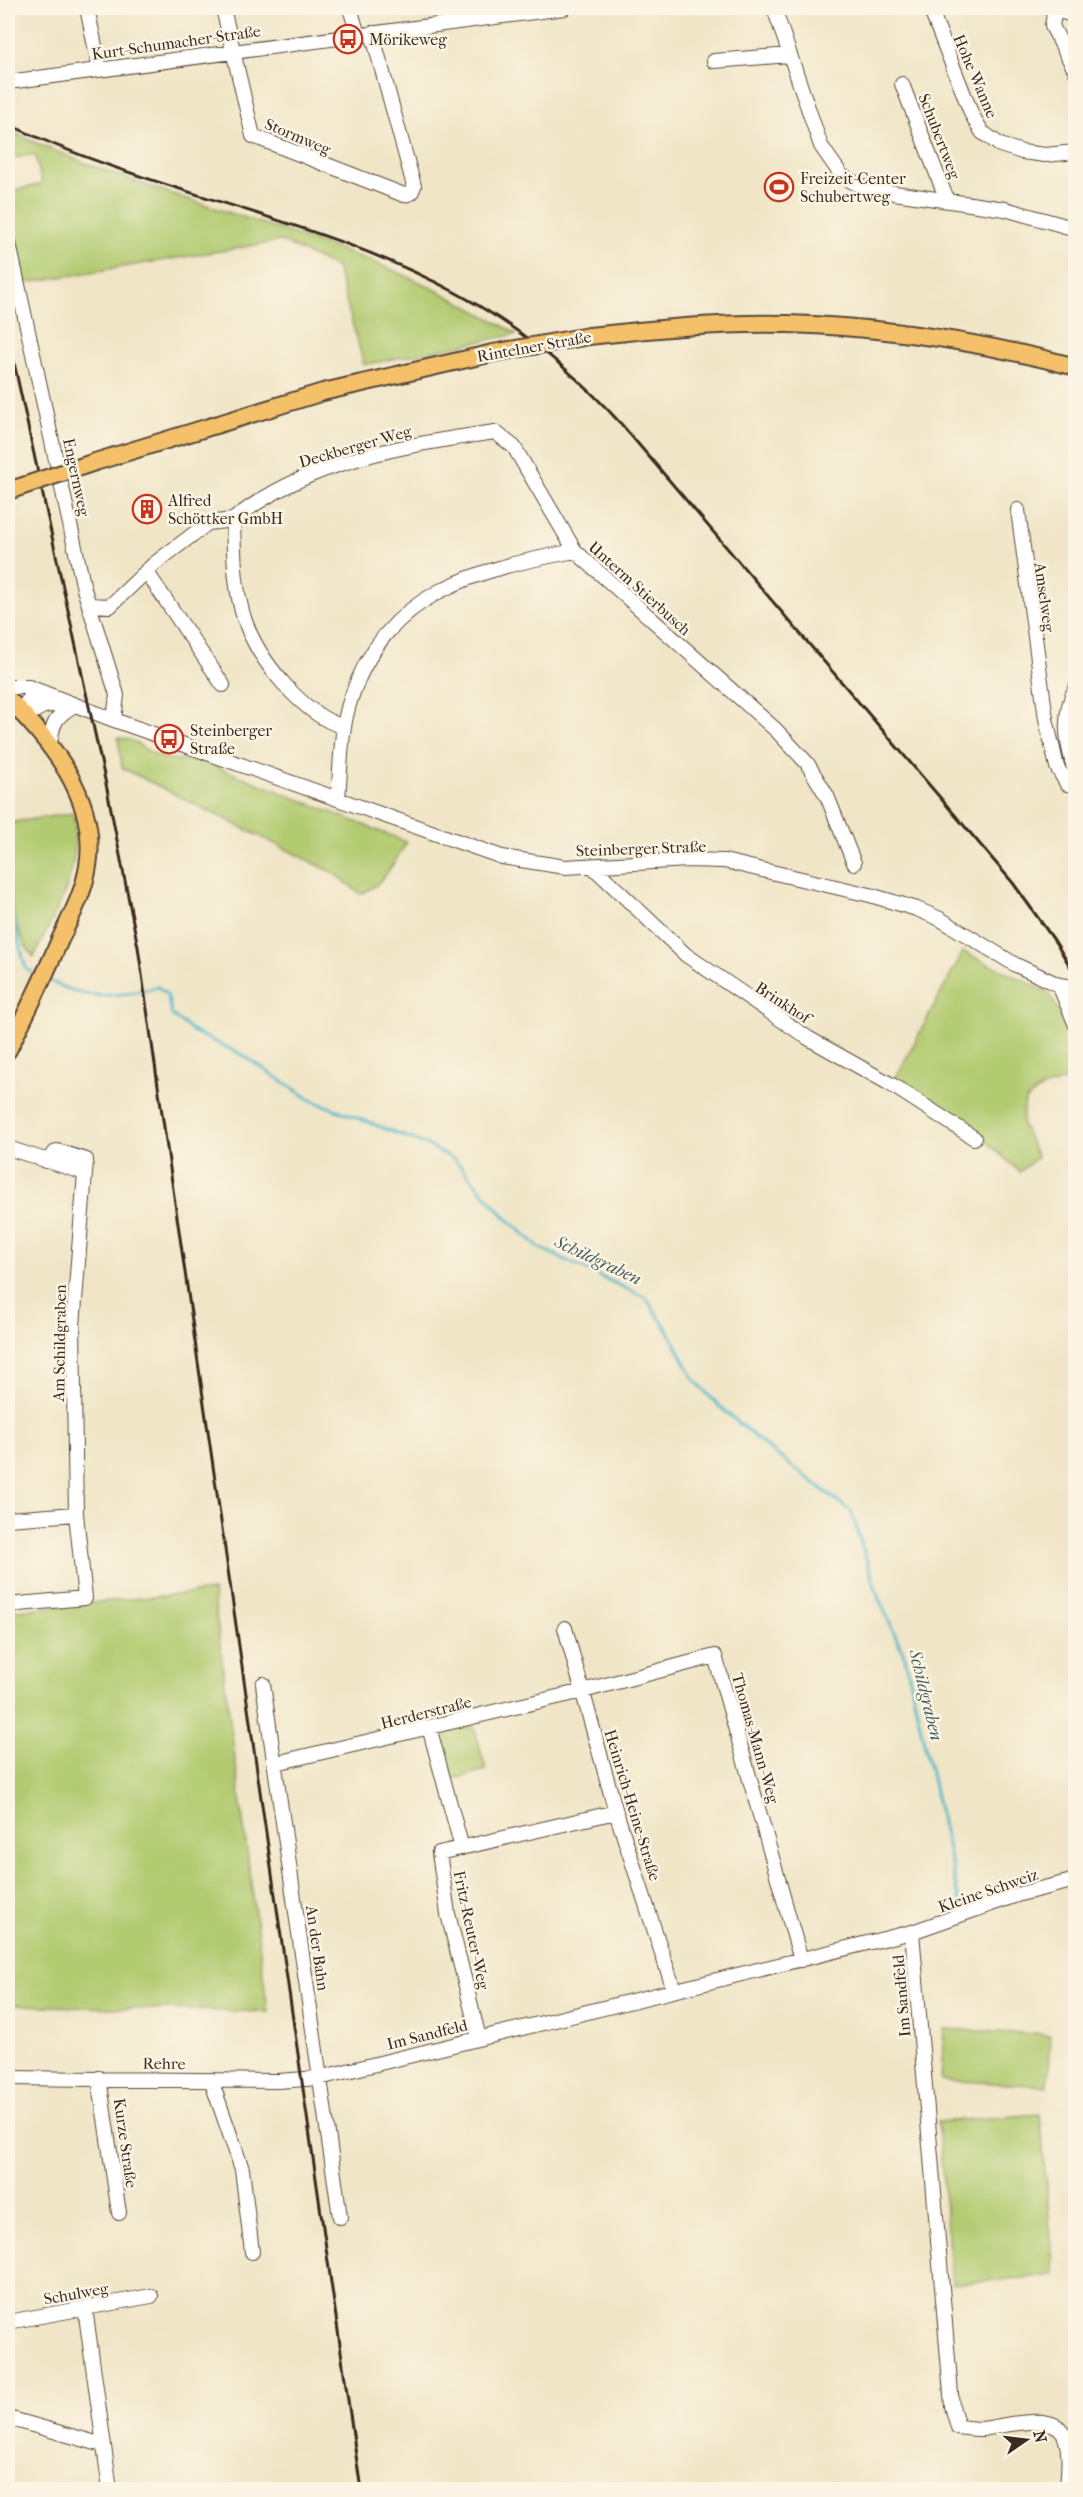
<svg xmlns="http://www.w3.org/2000/svg" width="1083" height="2497" font-family="'IM FELL French Canon',serif">
<style>
.green{fill:#b2cb71;stroke:#767a48;stroke-width:1.5}
.lines{fill:none;stroke-linecap:round;stroke-linejoin:round}
.stream{stroke:#4eb8cb;stroke-width:3}
.minor-casing{stroke:#564637;stroke-width:16}
.major-casing{stroke:#564637;stroke-width:20}
.minor{stroke:#fff;stroke-width:14}
.major{stroke:#f4c16b;stroke-width:16}
.rail{stroke:#3b2a1e;stroke-width:3}
.major-bridge-casing{stroke:#564637;stroke-width:20;stroke-linecap:butt}
.major-bridge{stroke:#f4c16b;stroke-width:16}
.labels{text-anchor:middle;stroke-width:5;stroke-linejoin:round;paint-order:stroke}
.poi-label{font-size:16px;fill:#3b2a1e;stroke:#fcf5e5;text-anchor:start}
.street-label{font-size:16px;fill:#3b2a1e;stroke:#fcf5e5}
.water-label{font-size:18px;font-style:italic;fill:#425c5b;stroke:#fcf5e5}
</style>
<rect width="100%" height="100%" fill="#fcf5e5"/>
<filter id="ink" filterUnits="userSpaceOnUse"><feTurbulence type="fractalNoise" baseFrequency=".0167" numOctaves="2"/><feDisplacementMap in="SourceGraphic" scale="12" xChannelSelector="R" yChannelSelector="G"/><feConvolveMatrix kernelMatrix="1 2 1 2 8 2 1 2 1" color-interpolation-filters="sRGB"/></filter>
<filter id="wash" filterUnits="userSpaceOnUse"><feTurbulence type="fractalNoise" baseFrequency=".008" numOctaves="4" result="noise"/><feDisplacementMap in="SourceGraphic" scale="24" xChannelSelector="R" yChannelSelector="G"/><feGaussianBlur stdDeviation="1.35" result="paint"/><feColorMatrix in="noise" values="0 0 0 0 0 0 0 0 0 0 0 0 0 0 0 0 0 1.4 0 .05"/><feComposite in="paint" operator="in"/></filter>
<g filter="url(#wash)">
<rect width="100%" height="100%" fill="#f0e5c6"/>
<path class="green" d="M 8,130 C 117,182 236,212 349,253 C 408,274 463,302 517,334 L 364,365 L 337,268 L 281,241 L 25,283 L 8,205 L 8,192 L 42,184 L 35,154 L 8,159 Z
M 118,738 C 137,739 137,746 152,753 C 166,761 184,760 199,760 L 407,842 C 394,862 383,886 360,894 L 336,874 L 122,768 Z
M 73,813 C 83,872 58,906 34,957 C 6,928 7,861 8,823 Z
M 963,952 L 1048,992 L 1075,1039 L 1075,1077 L 1040,1089 L 1025,1101 L 1022,1123 L 1037,1157 L 1020,1172 L 976,1132 L 895,1079 Z
M 213,1591 L 268,2012 L 8,2005 L 8,1611 Z
M 474,1726 L 486,1770 L 452,1779 L 440,1732 Z
M 944,2029 L 1050,2035 L 1047,2086 L 941,2080 Z
M 1040,2114 L 1054,2275 L 952,2284 L 938,2122 Z"/>
<g class="lines">
<path class="stream" d="M 8,898 L 26,969 L 37,974
M 48,980 C 89,1002 115,997 158,987 L 167,995 L 172,1015 L 194,1032 L 241,1054 L 311,1100 L 427,1145 L 455,1160 L 506,1218 L 540,1248 L 646,1298 L 669,1332 L 694,1379 L 719,1406 L 769,1449 L 851,1511 L 879,1599 L 905,1657 L 961,1908 L 967,1905
M 1060,1877 L 1076,1872"/>
</g>
</g>
<g filter="url(#ink)">
<g class="lines">
<g class="minor-casing">
<path id="minor" d="M 87,8 L 100,70
M 223,8 L 253,136 L 404,195 L 411,193 L 414,186 L 372,33
M 350,8 L 358,35
M 774,8 L 821,146 L 842,176 L 867,189 L 1005,209 L 1076,229
M 930,8 L 972,115 L 982,132 L 1000,145 L 1022,152 L 1045,155 L 1076,152
M 1050,8 L 1076,16
M 1055,9 L 1052,26 L 1076,72
M 714,61 L 790,55
M 8,82 L 564,8
M 902,84 L 947,200
M 8,239 L 84,589 L 117,695 L 114,720
M 1018,510 L 1046,719 L 1057,767 L 1067,784 L 1076,784
M 146,571 L 223,685
M 89,605 L 110,606 L 154,564 L 208,523 L 233,520
M 8,687 L 29,687 L 114,720 L 502,857 L 565,867 L 688,860 L 724,861 L 870,895 L 917,909 L 940,919 L 1016,965 L 1059,985 L 1076,987
M 1076,687 C 1061,716 1067,745 1076,775
M 20,711 L 30,698 L 46,694
M 25,716 L 44,706 L 65,703
M 344,727 C 303,715 259,661 245,621 C 234,589 234,554 233,520 C 306,461 404,445 495,432 L 514,447 L 575,551
M 50,744 C 52,724 56,715 75,705
M 338,798 C 341,766 340,730 351,698 C 387,591 475,570 575,551 L 776,730 L 807,763 L 827,796 L 854,863
M 593,867 L 686,955 L 808,1038 L 892,1085 L 974,1138
M 1059,985 L 1076,1025
M 8,1148 L 85,1173 L 73,1326 L 76,1514 L 8,1519
M 46,1161 L 57,1151 L 86,1160 L 85,1173
M 8,1605 L 85,1598 L 76,1514
M 565,1628 L 616,1812 L 674,1990
M 263,1684 L 340,2217
M 429,1727 L 462,1848
M 276,1763 L 583,1691 L 715,1656 L 801,1960
M 912,1932 L 1020,1894 L 1076,1880
M 479,2038 L 448,1914 L 439,1853 L 616,1812
M 8,2078 L 278,2081 L 319,2078 L 912,1932 L 952,2406 L 958,2427 C 966,2428 974,2429 981,2429 C 1002,2427 1053,2411 1064,2434 C 1071,2451 1068,2472 1067,2490
M 99,2078 L 119,2213
M 211,2080 L 242,2169 L 252,2252
M 85,2308 L 110,2490
M 8,2322 L 151,2296
M 8,2418 L 103,2445"/>
</g>
<g class="major-casing">
<path id="major" d="M 589,336 C 655,329 722,322 788,324 C 886,327 982,342 1076,367
M 95,462 L 323,392 L 493,353
M 8,699 C 51,741 99,800 88,866 C 84,893 70,918 59,942 C 43,979 26,1014 8,1050"/>
</g>
<use href="#minor" class="minor"/>
<use href="#major" class="major"/>
<path class="rail" d="M 8,124 C 153,194 318,217 460,295 C 522,329 575,373 622,425 L 1013,883 L 1054,940 L 1076,976
M 8,335 L 107,789 L 138,947 L 361,2490"/>
<g class="major-bridge-casing">
<path id="major-bridge" d="M 493,353 L 589,336
M 8,491 L 95,462"/>
</g>
<use href="#major-bridge" class="major-bridge"/>
</g>
</g>
<defs>
<g id="bus-ring" transform="scale(1.5)"><circle r="9.5" fill="#fcf5e5" stroke="#c8321e" stroke-width="1.5"/><path d="M-5-6H5V4H4V6H2V4H-2V6H-4V4H-5ZM-3.5-4V0h7V-4ZM-3.5 1.2v1.5H-2V1.2ZM2 1.2v1.5H3.5V1.2Z" fill="#c8321e"/></g>
<g id="stadium-ring" transform="scale(1.5)"><circle r="9.5" fill="#fcf5e5" stroke="#c8321e" stroke-width="1.5"/><path d="M0-5a6.5 5 0 1 0 0 10a6.5 5 0 1 0 0-10ZM-3.5-1.8h7v3.6h-7Z" fill="#c8321e"/></g>
<g id="building-ring" transform="scale(1.5)"><circle r="9.5" fill="#fcf5e5" stroke="#c8321e" stroke-width="1.5"/><path d="M-4-6H4V6H1V3H-1V6H-4ZM-2.5-4.3h1.7v1.8h-1.7ZM.8-4.3h1.7v1.8H.8ZM-2.5-1h1.7V.8h-1.7ZM.8-1h1.7V.8H.8Z" fill="#c8321e"/></g>
</defs>
<g fill-rule="evenodd">
<use href="#bus-ring" x="348" y="39"/>
<use href="#stadium-ring" x="779" y="187"/>
<use href="#building-ring" x="147" y="509"/>
<use href="#bus-ring" x="169" y="739"/>
</g>
<g class="labels">
<g class="poi-label">
<text x="369" y="45">Mörikeweg</text>
<text x="800" y="184">Freizeit-Center<tspan x="800" dy="18">Schubertweg</tspan></text>
<text x="168" y="506">Alfred<tspan x="168" dy="18">Schöttker GmbH</tspan></text>
<text x="190" y="736">Steinberger<tspan x="190" dy="18">Straße</tspan></text>
</g>
<g class="street-label">
<text transform="translate(176 42) rotate(-8)" y="6">Kurt-Schumacher-Straße</text>
<text transform="translate(976 76) rotate(67)" y="6">Hohe Wanne</text>
<text transform="translate(298 136) rotate(23)" y="6">Stormweg</text>
<text transform="translate(940 136) rotate(69)" y="6">Schubertweg</text>
<text transform="translate(534 346) rotate(-10)" y="6">Rintelner Straße</text>
<text transform="translate(355 446) rotate(-16)" y="6">Deckberger Weg</text>
<text transform="translate(77 477) rotate(78)" y="6">Engernweg</text>
<text transform="translate(640 588) rotate(42)" y="6">Unterm Stierbusch</text>
<text transform="translate(1045 597) rotate(82)" y="6">Amselweg</text>
<text transform="translate(641 848) rotate(-2)" y="6">Steinberger Straße</text>
<text transform="translate(783 1002) rotate(33)" y="6">Brinkhof</text>
<text transform="translate(59 1343) rotate(-89)" y="6">Am Schildgraben</text>
<text transform="translate(426 1712) rotate(-14)" y="6">Herderstraße</text>
<text transform="translate(756 1738) rotate(74)" y="6">Thomas-Mann-Weg</text>
<text transform="translate(633 1805) rotate(73)" y="6">Heinrich-Heine-Straße</text>
<text transform="translate(988 1890) rotate(-19)" y="6">Kleine Schweiz</text>
<text transform="translate(472 1930) rotate(78)" y="6">Fritz-Reuter-Weg</text>
<text transform="translate(318 1948) rotate(82)" y="6">An der Bahn</text>
<text transform="translate(901 1996) rotate(-95)" y="6">Im Sandfeld</text>
<text transform="translate(427 2034) rotate(-14)" y="6">Im Sandfeld</text>
<text transform="translate(164 2063) rotate(1)" y="6">Rehre</text>
<text transform="translate(126 2143) rotate(82)" y="6">Kurze Straße</text>
<text transform="translate(76 2293) rotate(-10)" y="6">Schulweg</text>
</g>
<g class="water-label">
<text transform="translate(598 1260) rotate(25)" y="6">Schildgraben</text>
<text transform="translate(926 1695) rotate(76)" y="6">Schildgraben</text>
</g>
</g>
<rect width="1083" height="2497" fill="none" stroke="#fcf5e5" stroke-width="30"/>
<g transform="translate(1026 2440) rotate(76)" stroke="#fcf5e5" stroke-width="4.5" paint-order="stroke">
<path d="M0-4.5L10 22L0 15L-10 22Z" fill="#3b2a1e"/>
<text y="-9" font-size="16" font-weight="bold" text-anchor="middle" fill="#3b2a1e">N</text>
</g>
</svg>
